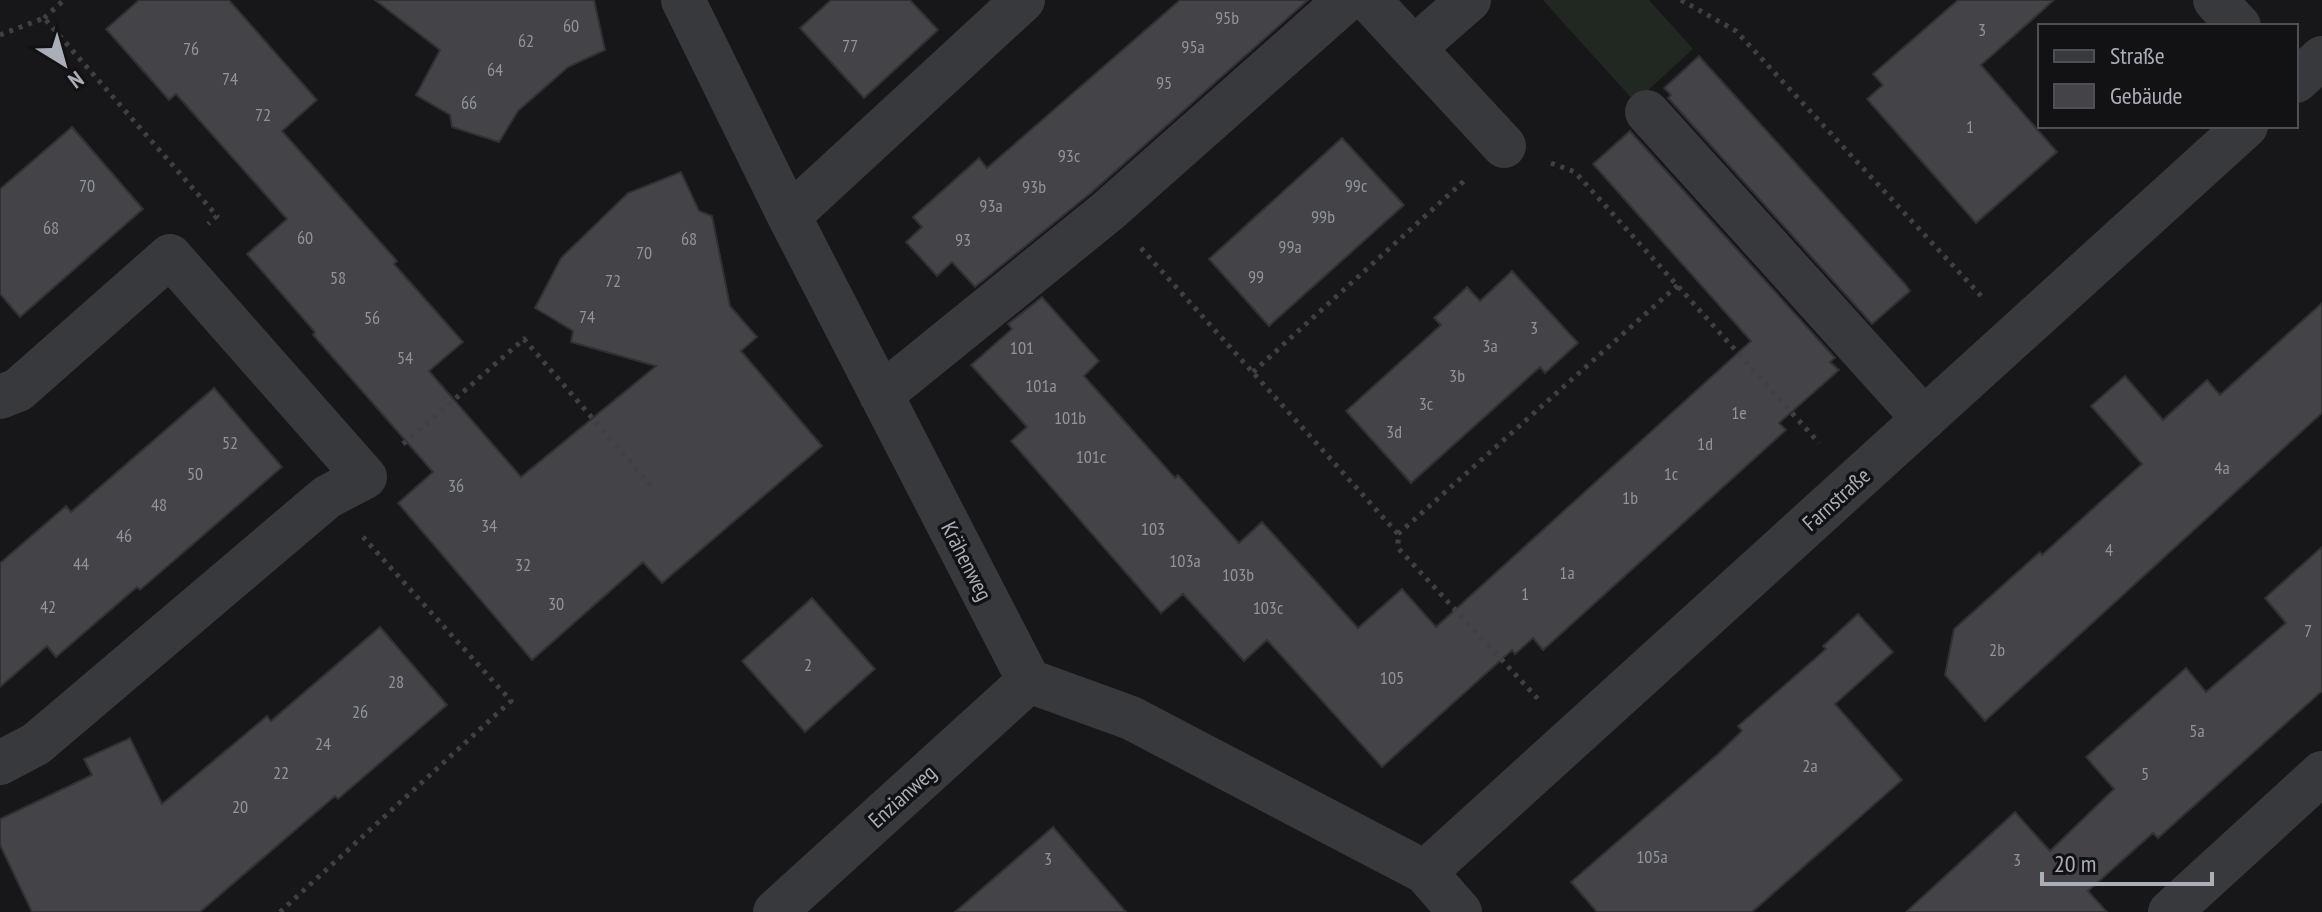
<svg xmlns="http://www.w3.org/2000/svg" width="2322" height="912" font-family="'PT Sans Narrow',sans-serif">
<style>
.green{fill:#212822}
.building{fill:#444448;stroke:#313134;stroke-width:2}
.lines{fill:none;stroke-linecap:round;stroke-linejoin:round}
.path{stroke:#3e4044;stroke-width:5;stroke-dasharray:4 6;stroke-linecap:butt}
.minor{stroke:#38393d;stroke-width:44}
.labels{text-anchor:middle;stroke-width:7;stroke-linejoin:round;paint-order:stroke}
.number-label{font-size:18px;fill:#90949c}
.street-label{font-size:22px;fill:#aaaeb8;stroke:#121214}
</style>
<rect width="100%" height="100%" fill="#171719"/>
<path class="green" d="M 1543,0 L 1649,0 L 1693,49 L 1635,102 Z"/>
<path class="building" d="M 139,0 L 229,0 L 317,100 L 282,131 L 397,261 L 394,264 L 463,342 L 429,371 L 521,477 L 656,366 L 571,342 L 573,331 L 535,308 L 561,258 L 628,193 L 681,172 L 699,211 L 712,216 L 730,306 L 757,337 L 741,351 L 822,446 L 662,583 L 643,562 L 532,660 L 398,503 L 433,472 L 313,335 L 315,332 L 247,254 L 287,219 L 176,94 L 169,100 L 106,29 Z
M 375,0 L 594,0 L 605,50 L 568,67 L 518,111 L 499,142 L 452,127 L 450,115 L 416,95 L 440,50 Z
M 831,0 L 910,0 L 938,30 L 864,98 L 800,28 Z
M 1180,0 L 1308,0 L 1092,192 L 975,287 L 952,262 L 937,276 L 906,242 L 922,227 L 913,217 L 979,158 L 987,168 Z
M 1958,0 L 2054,0 L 1981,65 L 2057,152 L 1976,223 L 1867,99 L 1883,85 L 1873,74 Z
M 1699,56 L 1905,284 L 1910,291 L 1872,324 L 1668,98 L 1671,95 L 1664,88 Z
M 72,127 L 143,209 L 20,317 L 0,294 L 0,189 Z
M 1630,131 L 1835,358 L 1830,362 L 1839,370 L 1779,423 L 1786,430 L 1543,650 L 1533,638 L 1515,654 L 1512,650 L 1382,767 L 1267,640 L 1244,661 L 1183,594 L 1161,613 L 1011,441 L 1027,427 L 971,365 L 1012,329 L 1008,324 L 1042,297 L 1099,361 L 1084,376 L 1175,478 L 1178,475 L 1239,543 L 1262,522 L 1358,628 L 1402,589 L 1436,627 L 1751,341 L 1593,164 Z
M 1342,138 L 1404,205 L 1269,326 L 1209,259 Z
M 1512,271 L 1578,343 L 1545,373 L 1540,367 L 1411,483 L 1346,411 L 1441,325 L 1434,318 L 1467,287 L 1480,301 Z
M 2322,303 L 2322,413 L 1985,721 L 1945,675 L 1954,629 L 2040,552 L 2042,555 L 2142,464 L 2091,406 L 2125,376 L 2163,420 L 2207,380 L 2220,395 Z
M 214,388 L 282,467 L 140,590 L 137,587 L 56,657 L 47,646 L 0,687 L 0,563 L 66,506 L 71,512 Z
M 2322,547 L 2322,691 L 2158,838 L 2153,833 L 2088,891 L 2107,912 L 1906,912 L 2015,812 L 2050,851 L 2114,789 L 2086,757 L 2186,668 L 2206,692 L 2286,623 L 2265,598 Z
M 812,598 L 875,669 L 805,732 L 742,661 Z
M 1858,614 L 1893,652 L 1835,704 L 1902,780 L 1752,912 L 1597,912 L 1571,882 L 1718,754 L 1742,731 L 1738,726 L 1826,649 L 1823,646 Z
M 380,627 L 447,705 L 338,799 L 335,796 L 200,912 L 32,912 L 0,845 L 0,819 L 92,775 L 84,759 L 130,738 L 162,804 L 267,716 L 271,721 Z
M 1053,827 L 1126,912 L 955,912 Z"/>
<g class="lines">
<path class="path" d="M 1681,0 L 1736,31 L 1983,298
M 44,18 L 64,0
M 0,35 L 44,18 L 217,216 L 208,224
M 1551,163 L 1575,172 L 1819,443
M 1141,248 L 1398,534 L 1398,548 L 1539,700
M 1253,372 L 1465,180
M 403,444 L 524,339 L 651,486
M 1398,534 L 1678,285
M 280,912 L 511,701 L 363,537"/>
<path class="minor" d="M 683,0 L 789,216 L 1029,681 L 1131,718 L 1425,872 L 1460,912
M 1369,0 L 1504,146
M 2215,0 L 2239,26
M 1414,48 L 1469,0
M 2296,81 L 2322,58
M 1647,112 L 1924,419
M 789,216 L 1023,0
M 881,395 L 1108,211 L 1346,0
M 0,397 L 18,390 L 170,256 L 365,477 L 327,497 L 36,744 L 0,763
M 1425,872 L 2246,126
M 775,912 L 1029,681
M 2170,912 L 2322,773"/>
</g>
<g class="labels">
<g class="number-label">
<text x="1227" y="24">95b</text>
<text x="571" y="32">60</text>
<text x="1982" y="36">3</text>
<text x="526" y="47">62</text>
<text x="850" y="52">77</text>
<text x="1193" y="53">95a</text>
<text x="191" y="55">76</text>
<text x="495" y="76">64</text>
<text x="230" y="85">74</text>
<text x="1164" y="89">95</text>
<text x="469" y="109">66</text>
<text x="263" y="121">72</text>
<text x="1970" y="133">1</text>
<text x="1069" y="162">93c</text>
<text x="87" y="192">70</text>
<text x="1356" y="192">99c</text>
<text x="1034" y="193">93b</text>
<text x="991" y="212">93a</text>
<text x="1323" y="223">99b</text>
<text x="51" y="234">68</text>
<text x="305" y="244">60</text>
<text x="689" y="245">68</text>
<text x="963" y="246">93</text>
<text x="1290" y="253">99a</text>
<text x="644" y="259">70</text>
<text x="1256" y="283">99</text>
<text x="338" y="284">58</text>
<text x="613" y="287">72</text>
<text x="587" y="323">74</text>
<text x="372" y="324">56</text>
<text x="1534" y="334">3</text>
<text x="1490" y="352">3a</text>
<text x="1022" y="354">101</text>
<text x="405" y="364">54</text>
<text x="1457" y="382">3b</text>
<text x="1041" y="392">101a</text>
<text x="1426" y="410">3c</text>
<text x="1739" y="419">1e</text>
<text x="1070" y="424">101b</text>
<text x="1394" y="438">3d</text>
<text x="230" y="449">52</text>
<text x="1705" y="450">1d</text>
<text x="1091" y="463">101c</text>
<text x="2222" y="474">4a</text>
<text x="195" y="480">50</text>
<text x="1671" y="480">1c</text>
<text x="456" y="492">36</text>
<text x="1630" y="504">1b</text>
<text x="159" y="511">48</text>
<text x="489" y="532">34</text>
<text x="1153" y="535">103</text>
<text x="124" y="542">46</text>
<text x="2109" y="556">4</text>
<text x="1185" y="567">103a</text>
<text x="81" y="570">44</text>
<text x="523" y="571">32</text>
<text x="1567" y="579">1a</text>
<text x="1238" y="581">103b</text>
<text x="1525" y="600">1</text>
<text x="556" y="610">30</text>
<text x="48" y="613">42</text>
<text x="1268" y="614">103c</text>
<text x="2308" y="637">7</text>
<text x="1997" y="656">2b</text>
<text x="808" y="671">2</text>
<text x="1392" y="684">105</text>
<text x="396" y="688">28</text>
<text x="360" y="718">26</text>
<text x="2197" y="737">5a</text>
<text x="323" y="750">24</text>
<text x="1810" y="772">2a</text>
<text x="281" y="779">22</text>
<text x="2145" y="780">5</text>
<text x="240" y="813">20</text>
<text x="1652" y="863">105a</text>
<text x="1048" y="865">3</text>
<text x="2017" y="866">3</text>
</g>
<g class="street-label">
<text transform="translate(1836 499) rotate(-42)" y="8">Farnstraße</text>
<text transform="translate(967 561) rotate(63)" y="8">Krähenweg</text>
<text transform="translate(902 796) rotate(-42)" y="8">Enzianweg</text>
</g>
</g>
<rect x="2038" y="24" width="260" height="104" fill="#121214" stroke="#4f5056" stroke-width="2"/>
<rect x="2054" y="50" width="40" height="12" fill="#38393d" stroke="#4f5056" stroke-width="2"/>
<text x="2110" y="64" font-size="24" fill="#aaaeb8">Straße</text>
<rect x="2054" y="84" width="40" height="24" fill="#444448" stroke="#4f5056" stroke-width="2"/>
<text x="2110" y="104" font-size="24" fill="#aaaeb8">Gebäude</text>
<g transform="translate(64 64) rotate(143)" stroke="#121214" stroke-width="6" paint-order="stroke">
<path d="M0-6L14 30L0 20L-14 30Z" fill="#aaaeb8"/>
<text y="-12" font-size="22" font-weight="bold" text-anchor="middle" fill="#aaaeb8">N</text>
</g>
<path d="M2042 872v12h170v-12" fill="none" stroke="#aaaeb8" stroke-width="4"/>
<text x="2054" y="872" font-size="24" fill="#aaaeb8" stroke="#121214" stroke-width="6" paint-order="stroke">20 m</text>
</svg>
